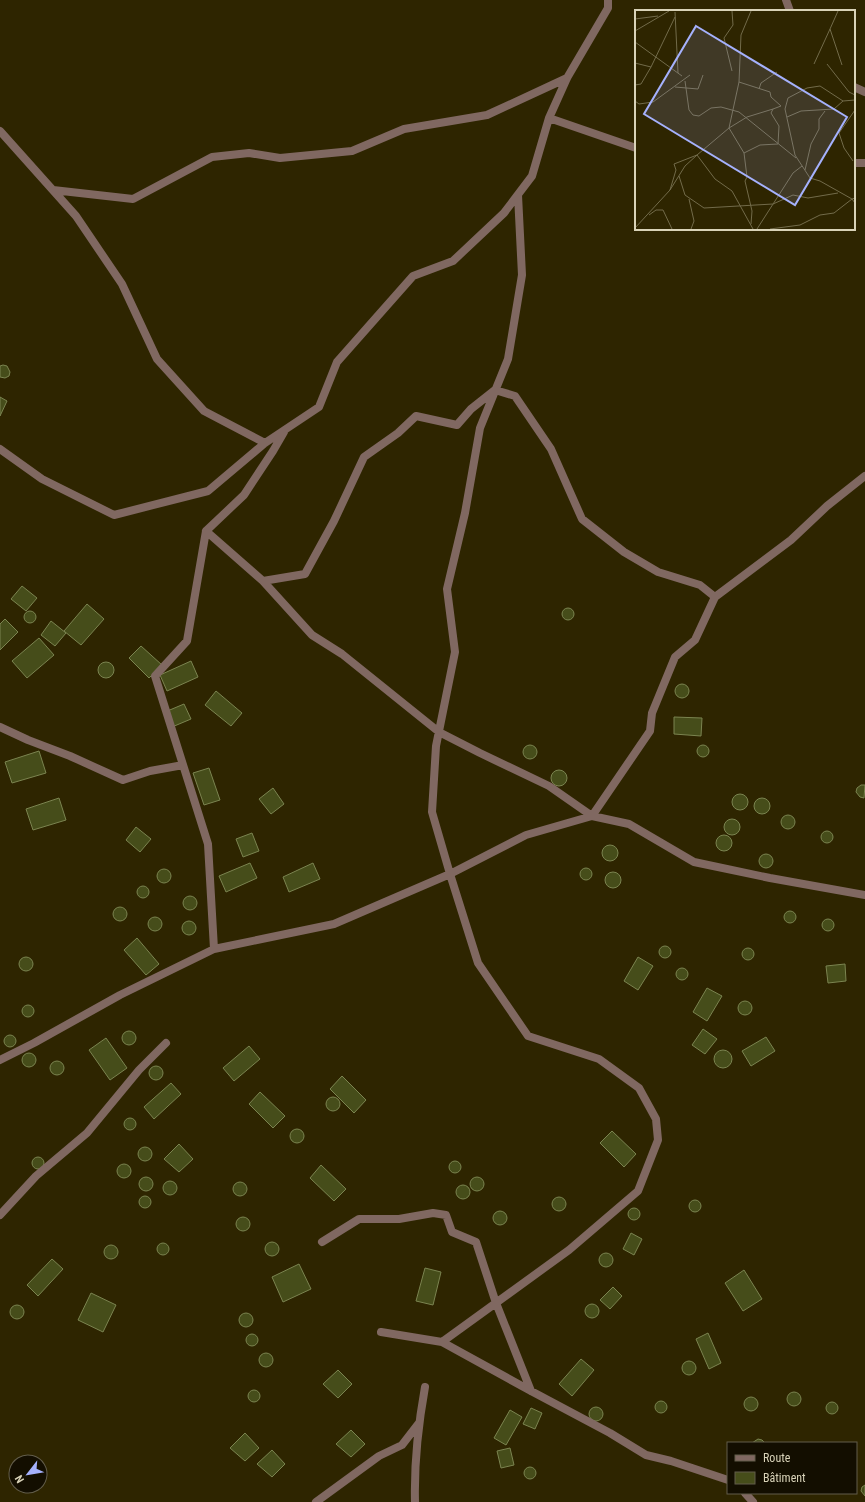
<svg xmlns="http://www.w3.org/2000/svg" width="865" height="1502" font-family="'Roboto Condensed',sans-serif">
<style>
.building{fill:#464d1a;stroke:#7b8450}
.lines{fill:none;stroke-linecap:round;stroke-linejoin:round}
.street{stroke:#806861;stroke-width:8}
.inset-road{fill:none;stroke:#726b4a;stroke-width:1}
.view{fill:#a5b1fc;fill-opacity:0.15;stroke:#a5b1fc;stroke-width:2}
.inset-edge{fill:none;stroke:#d9d3b8;stroke-width:2}
</style>
<rect width="100%" height="100%" fill="#2e2500"/>
<path class="building" d="M 3,365 L 7,366 L 10,372 L 9,376 L 5,378 L 0,377 L 0,366 Z
M 0,397 L 7,401 L 0,416 Z
M 22,586 L 37,598 L 26,611 L 11,599 Z
M 87,604 L 104,619 L 81,645 L 64,631 Z
M562 614a6 6 0 1 1 12 0a6 6 0 1 1-12 0Z
M24 617a6 6 0 1 1 12 0a6 6 0 1 1-12 0Z
M 5,619 L 18,632 L 0,650 L 0,624 Z
M 51,621 L 66,633 L 55,646 L 41,635 Z
M 39,638 L 54,655 L 27,678 L 12,661 Z
M 141,646 L 162,665 L 149,678 L 129,658 Z
M 191,661 L 198,677 L 167,691 L 160,675 Z
M98 670a8 8 0 1 1 16 0a8 8 0 1 1-16 0Z
M675 691a7 7 0 1 1 14 0a7 7 0 1 1-14 0Z
M 216,691 L 242,713 L 231,726 L 205,705 Z
M 184,704 L 191,719 L 172,727 L 165,712 Z
M 674,717 L 702,718 L 701,736 L 674,734 Z
M697 751a6 6 0 1 1 12 0a6 6 0 1 1-12 0Z
M523 752a7 7 0 1 1 14 0a7 7 0 1 1-14 0Z
M 39,751 L 46,773 L 12,783 L 5,762 Z
M 209,768 L 220,800 L 204,805 L 193,773 Z
M551 778a8 8 0 1 1 16 0a8 8 0 1 1-16 0Z
M 861,785 L 865,785 L 864,798 L 860,797 L 856,792 L 857,788 Z
M 273,788 L 284,804 L 271,814 L 259,799 Z
M732 802a8 8 0 1 1 16 0a8 8 0 1 1-16 0Z
M754 806a8 8 0 1 1 16 0a8 8 0 1 1-16 0Z
M 59,798 L 66,820 L 33,830 L 26,809 Z
M781 822a7 7 0 1 1 14 0a7 7 0 1 1-14 0Z
M724 827a8 8 0 1 1 16 0a8 8 0 1 1-16 0Z
M 136,827 L 151,839 L 140,852 L 126,840 Z
M821 837a6 6 0 1 1 12 0a6 6 0 1 1-12 0Z
M 252,833 L 259,851 L 243,857 L 236,839 Z
M716 843a8 8 0 1 1 16 0a8 8 0 1 1-16 0Z
M602 853a8 8 0 1 1 16 0a8 8 0 1 1-16 0Z
M759 861a7 7 0 1 1 14 0a7 7 0 1 1-14 0Z
M 250,863 L 257,878 L 226,892 L 219,876 Z
M 313,863 L 320,879 L 289,892 L 283,877 Z
M580 874a6 6 0 1 1 12 0a6 6 0 1 1-12 0Z
M157 876a7 7 0 1 1 14 0a7 7 0 1 1-14 0Z
M605 880a8 8 0 1 1 16 0a8 8 0 1 1-16 0Z
M137 892a6 6 0 1 1 12 0a6 6 0 1 1-12 0Z
M183 903a7 7 0 1 1 14 0a7 7 0 1 1-14 0Z
M113 914a7 7 0 1 1 14 0a7 7 0 1 1-14 0Z
M784 917a6 6 0 1 1 12 0a6 6 0 1 1-12 0Z
M148 924a7 7 0 1 1 14 0a7 7 0 1 1-14 0Z
M822 925a6 6 0 1 1 12 0a6 6 0 1 1-12 0Z
M182 928a7 7 0 1 1 14 0a7 7 0 1 1-14 0Z
M 137,938 L 159,964 L 146,975 L 124,950 Z
M659 952a6 6 0 1 1 12 0a6 6 0 1 1-12 0Z
M742 954a6 6 0 1 1 12 0a6 6 0 1 1-12 0Z
M 638,957 L 653,966 L 638,990 L 624,981 Z
M19 964a7 7 0 1 1 14 0a7 7 0 1 1-14 0Z
M 845,964 L 846,981 L 828,983 L 826,966 Z
M676 974a6 6 0 1 1 12 0a6 6 0 1 1-12 0Z
M 707,988 L 722,996 L 707,1021 L 693,1012 Z
M738 1008a7 7 0 1 1 14 0a7 7 0 1 1-14 0Z
M22 1011a6 6 0 1 1 12 0a6 6 0 1 1-12 0Z
M 703,1029 L 717,1039 L 705,1054 L 692,1045 Z
M122 1038a7 7 0 1 1 14 0a7 7 0 1 1-14 0Z
M4 1041a6 6 0 1 1 12 0a6 6 0 1 1-12 0Z
M 766,1037 L 775,1051 L 751,1066 L 742,1051 Z
M 106,1038 L 127,1068 L 110,1080 L 89,1050 Z
M 249,1046 L 260,1059 L 234,1081 L 223,1068 Z
M714 1059a9 9 0 1 1 18 0a9 9 0 1 1-18 0Z
M22 1060a7 7 0 1 1 14 0a7 7 0 1 1-14 0Z
M50 1068a7 7 0 1 1 14 0a7 7 0 1 1-14 0Z
M149 1073a7 7 0 1 1 14 0a7 7 0 1 1-14 0Z
M 342,1076 L 366,1100 L 354,1113 L 330,1089 Z
M 171,1083 L 181,1094 L 154,1119 L 144,1107 Z
M 260,1092 L 285,1116 L 273,1128 L 249,1104 Z
M326 1104a7 7 0 1 1 14 0a7 7 0 1 1-14 0Z
M124 1124a6 6 0 1 1 12 0a6 6 0 1 1-12 0Z
M290 1136a7 7 0 1 1 14 0a7 7 0 1 1-14 0Z
M 612,1131 L 636,1154 L 624,1167 L 600,1143 Z
M 179,1144 L 193,1159 L 179,1172 L 164,1159 Z
M138 1154a7 7 0 1 1 14 0a7 7 0 1 1-14 0Z
M32 1163a6 6 0 1 1 12 0a6 6 0 1 1-12 0Z
M449 1167a6 6 0 1 1 12 0a6 6 0 1 1-12 0Z
M117 1171a7 7 0 1 1 14 0a7 7 0 1 1-14 0Z
M 321,1165 L 346,1189 L 334,1201 L 310,1178 Z
M470 1184a7 7 0 1 1 14 0a7 7 0 1 1-14 0Z
M139 1184a7 7 0 1 1 14 0a7 7 0 1 1-14 0Z
M163 1188a7 7 0 1 1 14 0a7 7 0 1 1-14 0Z
M233 1189a7 7 0 1 1 14 0a7 7 0 1 1-14 0Z
M456 1192a7 7 0 1 1 14 0a7 7 0 1 1-14 0Z
M139 1202a6 6 0 1 1 12 0a6 6 0 1 1-12 0Z
M552 1204a7 7 0 1 1 14 0a7 7 0 1 1-14 0Z
M689 1206a6 6 0 1 1 12 0a6 6 0 1 1-12 0Z
M628 1214a6 6 0 1 1 12 0a6 6 0 1 1-12 0Z
M493 1218a7 7 0 1 1 14 0a7 7 0 1 1-14 0Z
M236 1224a7 7 0 1 1 14 0a7 7 0 1 1-14 0Z
M 631,1233 L 642,1239 L 634,1255 L 623,1249 Z
M265 1249a7 7 0 1 1 14 0a7 7 0 1 1-14 0Z
M157 1249a6 6 0 1 1 12 0a6 6 0 1 1-12 0Z
M104 1252a7 7 0 1 1 14 0a7 7 0 1 1-14 0Z
M599 1260a7 7 0 1 1 14 0a7 7 0 1 1-14 0Z
M 52,1259 L 63,1269 L 38,1296 L 27,1285 Z
M 299,1264 L 311,1289 L 283,1302 L 272,1277 Z
M 425,1268 L 441,1272 L 433,1305 L 416,1301 Z
M 744,1270 L 762,1299 L 743,1311 L 725,1283 Z
M 613,1287 L 622,1296 L 610,1309 L 600,1300 Z
M 91,1293 L 116,1305 L 103,1332 L 78,1320 Z
M585 1311a7 7 0 1 1 14 0a7 7 0 1 1-14 0Z
M10 1312a7 7 0 1 1 14 0a7 7 0 1 1-14 0Z
M239 1320a7 7 0 1 1 14 0a7 7 0 1 1-14 0Z
M 708,1333 L 721,1363 L 709,1369 L 696,1339 Z
M246 1340a6 6 0 1 1 12 0a6 6 0 1 1-12 0Z
M259 1360a7 7 0 1 1 14 0a7 7 0 1 1-14 0Z
M 581,1359 L 594,1370 L 572,1396 L 559,1384 Z
M682 1368a7 7 0 1 1 14 0a7 7 0 1 1-14 0Z
M 338,1370 L 352,1384 L 338,1398 L 323,1384 Z
M248 1396a6 6 0 1 1 12 0a6 6 0 1 1-12 0Z
M787 1399a7 7 0 1 1 14 0a7 7 0 1 1-14 0Z
M744 1404a7 7 0 1 1 14 0a7 7 0 1 1-14 0Z
M655 1407a6 6 0 1 1 12 0a6 6 0 1 1-12 0Z
M826 1408a6 6 0 1 1 12 0a6 6 0 1 1-12 0Z
M589 1414a7 7 0 1 1 14 0a7 7 0 1 1-14 0Z
M 531,1408 L 542,1413 L 535,1429 L 523,1424 Z
M 510,1410 L 522,1417 L 506,1445 L 494,1438 Z
M 351,1430 L 365,1444 L 351,1457 L 336,1444 Z
M 245,1433 L 259,1448 L 245,1461 L 230,1448 Z
M 758,1439 L 762,1440 L 765,1443 L 752,1443 Z
M 510,1448 L 514,1465 L 501,1468 L 497,1451 Z
M 272,1450 L 285,1464 L 272,1477 L 257,1464 Z
M524 1473a6 6 0 1 1 12 0a6 6 0 1 1-12 0Z
M 865,1485 L 865,1496 L 861,1491 L 862,1487 Z"/>
<g class="lines">
<path class="street" d="M 786,0 L 790,11
M 854,87 L 865,92
M 549,118 L 636,148
M 0,131 L 76,216 L 122,284 L 157,359 L 204,411 L 265,443
M 854,163 L 865,163
M 53,190 L 133,199 L 212,157 L 249,153 L 280,158 L 352,151 L 404,129 L 487,115 L 567,78
M 0,449 L 42,479 L 114,515 L 208,491 L 265,443 L 319,407 L 337,362 L 413,276 L 453,261 L 504,213 L 532,176 L 549,118 L 567,78 L 608,8 L 608,0
M 206,531 L 244,495 L 273,451 L 284,432
M 715,597 L 791,540 L 827,506 L 865,476
M 0,727 L 28,740 L 70,756 L 123,780 L 150,771 L 183,765
M 214,949 L 208,844 L 155,676 L 187,641 L 206,531 L 263,581 L 305,574 L 334,521 L 364,457 L 398,433 L 416,416 L 457,425 L 471,409 L 495,390 L 515,396 L 551,449 L 582,519 L 624,552 L 658,572 L 700,585 L 715,597 L 695,640 L 675,657 L 652,713 L 650,731 L 592,816 L 549,786 L 480,753 L 439,732 L 342,654 L 312,635 L 263,581
M 0,1060 L 34,1043 L 120,995 L 214,949 L 334,924 L 450,874 L 526,835 L 592,816 L 629,824 L 694,862 L 770,878 L 865,895
M 0,1215 L 36,1176 L 87,1133 L 139,1070 L 166,1043
M 322,1242 L 359,1219 L 399,1219 L 433,1213 L 446,1215 L 452,1232 L 476,1242 L 496,1303 L 531,1391
M 381,1332 L 442,1342 L 531,1391 L 610,1433 L 646,1455 L 671,1461 L 728,1480
M 442,1342 L 569,1250 L 638,1191 L 658,1140 L 656,1119 L 639,1088 L 599,1059 L 528,1036 L 478,963 L 450,874 L 432,812 L 436,746 L 455,652 L 447,589 L 465,513 L 480,428 L 508,359 L 522,275 L 518,195
M 745,1493 L 753,1502
M 316,1502 L 379,1456 L 402,1445 L 419,1423
M 415,1502 C 414,1463 418,1426 425,1387"/>
</g>
<g transform="translate(635 10)">
<rect width="220" height="220" fill="#2e2500"/>
<path class="inset-road" d="M 116,1 L 106,25 L 104,72 L 94,118 L 62,145 L 80,169 L 97,181 L 118,219M 203,1 L 195,19 L 207,55M 40,2 L 43,63M 0,9 L 23,6M 0,21 L 34,1M 0,32 L 47,66M 0,53 L 16,57 L 6,74 L 0,75M 179,54 L 195,19M 192,54 L 214,82 L 220,85M 16,57 L 40,7M 97,61 L 89,28 L 98,15 L 97,1M 50,71 L 54,100 L 58,105 L 64,106 L 76,98 L 86,97 L 104,102 L 161,148M 104,72 L 135,82 L 136,87 L 146,96 L 138,99 L 136,103 L 144,116 L 143,134 L 125,135 L 109,143 L 94,118 L 112,107 L 138,99M 40,77 L 63,79 L 68,65M 124,79 L 126,73 L 142,62M 220,90 L 208,91 L 185,76 L 172,78 L 153,88 L 150,99 L 160,145 L 175,168 L 185,171 L 217,189 L 220,188M 0,91 L 4,94 L 18,92 L 55,65M 152,107 L 166,101 L 199,99 L 208,91M 109,143 L 112,167 L 110,171 L 117,201 L 116,214M 218,151 L 209,138 L 204,123 L 220,100M 170,160 L 176,134 L 184,119 L 184,109 L 190,101M 44,166 L 50,185 L 69,198 L 138,194 L 158,185 L 173,188 L 203,183M 54,189 L 59,211 L 56,219M 14,205 L 21,200 L 28,200 L 37,219M 0,218 L 35,180 L 50,156 L 62,145 L 39,154 L 41,160 L 35,180M 122,219 L 158,163 L 167,156M 135,219 L 165,215 L 185,205 L 199,203 L 217,189 L 220,193"/>
<path class="view" d="M 61,16 L 212,107 L 160,195 L 9,104 Z"/>
<rect width="220" height="220" class="inset-edge"/>
</g>
<rect x="727" y="1442" width="130" height="52" fill="#130e00" stroke="#625d4a"/>
<rect x="735" y="1455" width="20" height="6" fill="#806861" stroke="#625d4a"/>
<text x="763" y="1462" font-size="12" fill="#d9d3b8">Route</text>
<rect x="735" y="1472" width="20" height="12" fill="#464d1a" stroke="#625d4a"/>
<text x="763" y="1482" font-size="12" fill="#d9d3b8">Bâtiment</text>
<g transform="translate(28 1474) rotate(239)"><circle r="19" fill="#130e00" stroke="#625d4a"/>
<path d="M0-3L7 15L0 10L-7 15Z" fill="#a5b1fc"/>
<text y="-6" font-size="11" font-weight="bold" text-anchor="middle" fill="#d9d3b8">N</text>
</g>
</svg>
